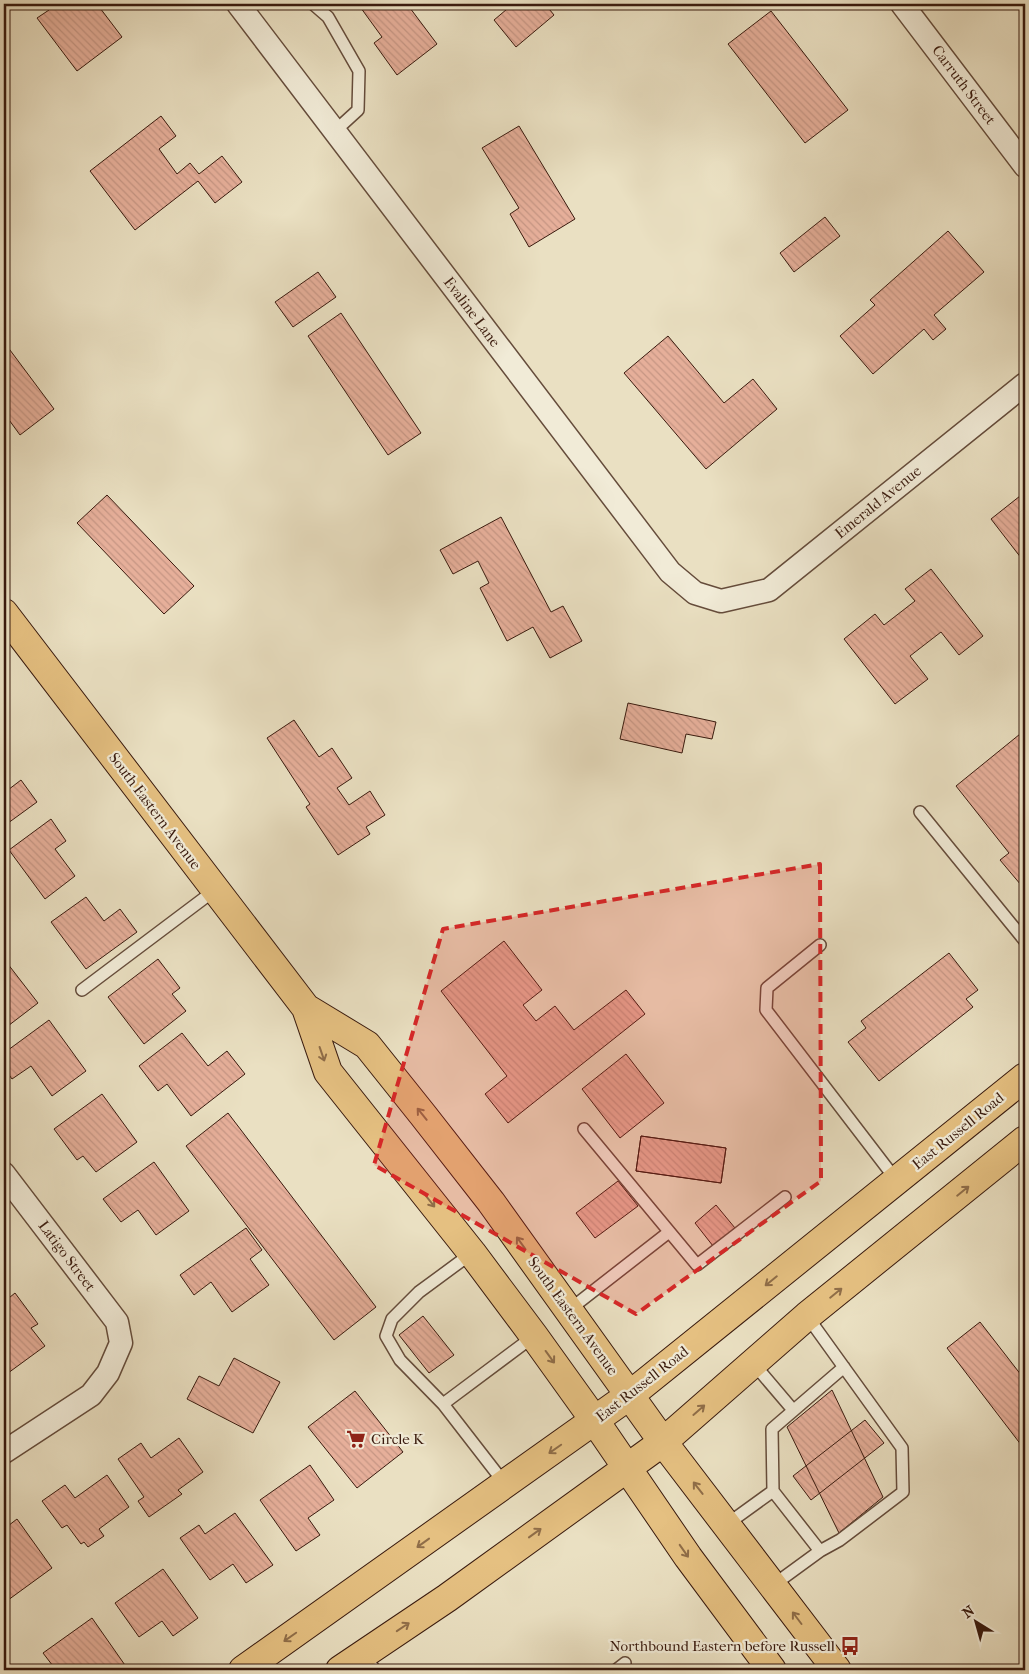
<svg xmlns="http://www.w3.org/2000/svg" width="1029" height="1674" font-family="'IM FELL French Canon',serif">
<style>
.building{fill:url(#building-back-hatch);stroke:#391a0e}
.lines{fill:none;stroke-linecap:round;stroke-linejoin:round}
.service-casing{stroke:#654c3b;stroke-width:14}
.minor-casing{stroke:#654c3b;stroke-width:25}
.primary-casing{stroke:#391a0e;stroke-width:30}
.service{stroke:#f1ebd7;stroke-width:11}
.minor{stroke:#f1ebd7;stroke-width:22}
.primary{stroke:#e5c081;stroke-width:28}
.oneway{stroke:#8f6d48}
.marked{fill:#d62828;fill-opacity:0.2;stroke:#d62828;stroke-width:4;stroke-dasharray:10 6;stroke-linejoin:round}
.labels{text-anchor:middle;stroke-width:4.5;stroke-linejoin:round;paint-order:stroke}
.street-label{font-size:15px;fill:#391a0e;stroke:#f1ebd7}
.poi-label{font-size:15px;fill:#391a0e;stroke:#f1ebd7;text-anchor:start}
</style>
<defs>
<pattern id="building-back-hatch" width="6" height="6" patternUnits="userSpaceOnUse" patternTransform="scale(1.25)"><rect width="6" height="6" fill="#e6af9a"/><path d="M-1 5l2 2M0 0l6 6M5-1l2 2" fill="none" stroke="#c69684"/></pattern>
</defs>
<rect width="100%" height="100%" fill="#eae0c2"/>
<filter id="stains"><feTurbulence type="fractalNoise" baseFrequency=".004" numOctaves="4"/><feColorMatrix values="0 0 0 0 .2 0 0 0 0 .09 0 0 0 0 .02 0 0 0 .5 -.17"/></filter>
<radialGradient id="worn" r=".72"><stop offset=".6" stop-color="#630" stop-opacity="0"/><stop offset="1" stop-color="#630" stop-opacity=".3"/></radialGradient>
<path class="building" d="M 45,4 L 97,4 L 122,37 L 77,71 L 37,18 L 49,10 Z
M 358,4 L 407,4 L 437,44 L 397,75 L 374,43 L 382,37 Z
M 513,4 L 545,4 L 554,15 L 516,47 L 494,20 Z
M 771,11 L 848,110 L 805,143 L 728,44 Z
M 161,116 L 176,136 L 159,149 L 177,174 L 190,163 L 199,174 L 222,156 L 242,182 L 215,203 L 198,181 L 135,230 L 90,171 Z
M 519,126 L 575,219 L 529,247 L 510,214 L 519,208 L 482,148 Z
M 825,217 L 840,236 L 794,272 L 780,253 Z
M 948,231 L 984,272 L 934,315 L 946,329 L 933,340 L 924,329 L 873,374 L 840,336 L 875,305 L 870,300 Z
M 318,272 L 336,297 L 293,327 L 275,302 Z
M 341,313 L 421,433 L 388,455 L 308,336 Z
M 668,336 L 724,403 L 753,379 L 777,409 L 706,469 L 624,373 Z
M 4,342 L 54,409 L 20,435 L 4,413 Z
M 107,495 L 194,586 L 164,614 L 77,523 Z
M 1020,496 L 1025,503 L 1025,563 L 991,519 Z
M 501,517 L 551,612 L 563,606 L 582,641 L 550,658 L 533,627 L 507,641 L 480,588 L 489,583 L 478,561 L 453,574 L 440,550 Z
M 931,569 L 983,636 L 959,655 L 941,632 L 910,656 L 928,679 L 895,704 L 844,639 L 875,614 L 884,625 L 915,601 L 905,589 Z
M 628,703 L 716,722 L 712,739 L 686,734 L 682,753 L 620,739 Z
M 294,720 L 319,757 L 332,748 L 352,778 L 337,788 L 349,805 L 370,791 L 385,815 L 366,827 L 370,834 L 338,855 L 306,807 L 310,804 L 267,738 Z
M 1025,730 L 1025,881 L 1021,885 L 1000,860 L 1009,853 L 956,786 Z
M 21,780 L 37,802 L 4,826 L 4,793 Z
M 51,819 L 66,841 L 55,849 L 75,876 L 45,899 L 9,850 Z
M 86,897 L 104,921 L 120,909 L 137,932 L 86,969 L 51,922 Z
M 504,941 L 542,990 L 523,1005 L 536,1021 L 555,1006 L 574,1030 L 626,990 L 645,1014 L 508,1123 L 485,1094 L 507,1076 L 441,991 Z
M 949,953 L 978,990 L 966,999 L 973,1007 L 879,1081 L 848,1042 L 866,1028 L 861,1021 Z
M 4,959 L 38,1003 L 4,1029 Z
M 158,959 L 180,988 L 172,994 L 186,1011 L 144,1044 L 108,997 Z
M 49,1020 L 86,1071 L 52,1096 L 31,1066 L 12,1079 L 4,1068 L 4,1053 Z
M 182,1033 L 208,1066 L 227,1051 L 245,1074 L 191,1116 L 167,1084 L 158,1091 L 139,1066 Z
M 626,1054 L 664,1103 L 620,1138 L 582,1089 Z
M 102,1094 L 137,1142 L 96,1172 L 83,1156 L 77,1160 L 54,1129 Z
M 228,1113 L 376,1307 L 334,1340 L 186,1146 Z
M 641,1136 L 726,1148 L 721,1183 L 636,1171 Z
M 641,1136 L 726,1148 L 721,1183 L 636,1171 Z
M 154,1162 L 189,1211 L 156,1235 L 138,1210 L 121,1222 L 103,1199 Z
M 618,1181 L 638,1206 L 595,1238 L 576,1213 Z
M 716,1205 L 735,1228 L 713,1246 L 695,1223 Z
M 246,1228 L 262,1250 L 250,1259 L 269,1285 L 232,1312 L 211,1282 L 194,1295 L 180,1275 Z
M 15,1293 L 38,1324 L 31,1328 L 45,1346 L 4,1376 L 4,1302 Z
M 423,1316 L 454,1355 L 429,1373 L 399,1335 Z
M 980,1322 L 1025,1380 L 1025,1450 L 947,1348 Z
M 234,1358 L 280,1382 L 253,1433 L 187,1399 L 199,1376 L 219,1386 Z
M 832,1390 L 883,1497 L 839,1533 L 787,1427 Z
M 355,1391 L 403,1452 L 357,1488 L 308,1427 Z
M 865,1420 L 884,1443 L 811,1500 L 793,1476 Z
M 179,1438 L 203,1472 L 178,1490 L 182,1494 L 149,1517 L 138,1501 L 144,1497 L 118,1459 L 141,1443 L 151,1458 Z
M 310,1465 L 334,1500 L 308,1518 L 320,1535 L 296,1551 L 260,1500 Z
M 107,1475 L 129,1507 L 99,1529 L 104,1536 L 88,1547 L 84,1542 L 81,1544 L 67,1525 L 62,1528 L 42,1501 L 65,1485 L 75,1498 Z
M 235,1513 L 273,1565 L 246,1583 L 233,1564 L 210,1580 L 180,1538 L 199,1525 L 205,1534 Z
M 17,1519 L 52,1568 L 4,1603 L 4,1529 Z
M 163,1569 L 198,1618 L 173,1636 L 162,1621 L 139,1637 L 115,1603 Z
M 92,1618 L 127,1668 L 123,1670 L 56,1670 L 43,1653 Z"/>
<g class="lines">
<g class="service-casing">
<path id="service" d="M 313,4 L 328,17 L 359,71 L 358,110 L 335,131
M 920,812 L 1025,941
M 820,945 L 767,988 L 766,1010 L 897,1181
M 82,990 L 215,890
M 584,1129 L 697,1265 L 785,1197
M 569,1310 L 669,1232
M 753,1363 L 793,1410
M 443,1404 L 400,1360 L 386,1336 L 392,1319 L 419,1292 L 472,1253
M 505,1484 L 443,1404 L 534,1336
M 773,1491 L 820,1551
M 726,1525 L 773,1491 L 772,1429 L 844,1367
M 772,1586 L 820,1551 L 840,1540 L 903,1492 L 902,1448 L 807,1316
M 363,1654 L 375,1670
M 616,1670 L 625,1663"/>
</g>
<g class="minor-casing">
<path id="minor" d="M 238,4 L 670,572 L 695,593 L 721,601 L 769,590 L 1025,384
M 902,4 L 1025,166
M 4,1174 L 117,1322 L 121,1343 L 108,1373 L 91,1395 L 4,1452"/>
</g>
<g class="primary-casing">
<path id="primary" d="M 4,613 L 306,1008 L 367,1045 L 423,1115 L 491,1202 L 663,1442 L 837,1670
M 306,1008 L 328,1072 L 472,1253 L 534,1336 L 595,1421 L 688,1557 L 772,1670
M 243,1670 L 630,1395 L 1025,1077
M 340,1670 L 447,1598 L 663,1442 L 807,1316 L 1025,1140"/>
</g>
<use href="#service" class="service"/>
<use href="#minor" class="minor"/>
<use href="#primary" class="primary"/>
</g>
<defs><path id="oneway-shaft" d="M-6 0H5M1.5-3L5.5 0L1.5 3" fill="none" stroke-width="1.6" stroke-linecap="round" stroke-linejoin="round" transform="scale(1.25)"/></defs>
<g class="oneway">
<use href="#oneway-shaft" transform="translate(322 1054) rotate(71)"/>
<use href="#oneway-shaft" transform="translate(422 1114) rotate(-129)"/>
<use href="#oneway-shaft" transform="translate(963 1191) rotate(-39)"/>
<use href="#oneway-shaft" transform="translate(430 1201) rotate(52)"/>
<use href="#oneway-shaft" transform="translate(521 1243) rotate(-126)"/>
<use href="#oneway-shaft" transform="translate(771 1281) rotate(141)"/>
<use href="#oneway-shaft" transform="translate(836 1293) rotate(-39)"/>
<use href="#oneway-shaft" transform="translate(550 1357) rotate(54)"/>
<use href="#oneway-shaft" transform="translate(699 1410) rotate(-41)"/>
<use href="#oneway-shaft" transform="translate(555 1449) rotate(145)"/>
<use href="#oneway-shaft" transform="translate(698 1488) rotate(-128)"/>
<use href="#oneway-shaft" transform="translate(535 1533) rotate(-36)"/>
<use href="#oneway-shaft" transform="translate(423 1543) rotate(144)"/>
<use href="#oneway-shaft" transform="translate(684 1551) rotate(55)"/>
<use href="#oneway-shaft" transform="translate(797 1618) rotate(-127)"/>
<use href="#oneway-shaft" transform="translate(403 1627) rotate(-34)"/>
<use href="#oneway-shaft" transform="translate(290 1637) rotate(145)"/>
</g>
<path class="marked" d="M 820,864 L 821,1181 L 636,1314 L 374,1165 L 443,929 Z"/>
<defs>
<g id="supermarket-bare" transform="scale(1.5)"><path d="M-6-5.5h2.5l.6 2H6L4.5 2H-2.5L-4.4-4H-6ZM-1.5 3.2a1.3 1.3 0 1 0 .1 0ZM3 3.2a1.3 1.3 0 1 0 .1 0Z" fill="#8f2418" stroke="#f1ebd7" stroke-width="2.5" paint-order="stroke"/></g>
<g id="bus-bare" transform="scale(1.5)"><path d="M-5-6H5V4H4V6H2V4H-2V6H-4V4H-5ZM-3.5-4V0h7V-4ZM-3.5 1.2v1.5H-2V1.2ZM2 1.2v1.5H3.5V1.2Z" fill="#8f2418" stroke="#f1ebd7" stroke-width="2.5" paint-order="stroke"/></g>
</defs>
<g fill-rule="evenodd">
<use href="#supermarket-bare" x="356" y="1439"/>
<use href="#bus-bare" x="850" y="1646"/>
</g>
<g class="labels">
<g class="street-label">
<text transform="translate(964 85) rotate(53)" y="5">Carruth Street</text>
<text transform="translate(472 312) rotate(53)" y="5">Evaline Lane</text>
<text transform="translate(878 502) rotate(-39)" y="5">Emerald Avenue</text>
<text transform="translate(155 811) rotate(53)" y="5">South Eastern Avenue</text>
<text transform="translate(958 1131) rotate(-39)" y="5">East Russell Road</text>
<text transform="translate(67 1256) rotate(53)" y="5">Latigo Street</text>
<text transform="translate(573 1316) rotate(54)" y="5">South Eastern Avenue</text>
<text transform="translate(642 1384) rotate(-38)" y="5">East Russell Road</text>
</g>
<g class="poi-label">
<text x="371" y="1444">Circle K</text>
<text x="835" y="1651" text-anchor="end">Northbound Eastern before Russell</text>
</g>
</g>
<rect width="1029" height="1674" fill="none" stroke="#eae0c2" stroke-width="20"/>
<rect x="5" y="5" width="1019" height="1664" fill="none" stroke="#391a0e" stroke-width="2.5"/>
<rect x="10" y="10" width="1009" height="1654" fill="none" stroke="#391a0e"/>
<g transform="translate(976 1622) rotate(323)" stroke="#f1ebd7" stroke-width="4" paint-order="stroke">
<path d="M0-4L9 19L0 12L-9 19Z" fill="#391a0e"/>
<text y="-8" font-size="14" font-weight="bold" text-anchor="middle" fill="#391a0e">N</text>
</g>
<rect width="100%" height="100%" filter="url(#stains)"/>
<rect width="100%" height="100%" fill="url(#worn)"/>
</svg>
